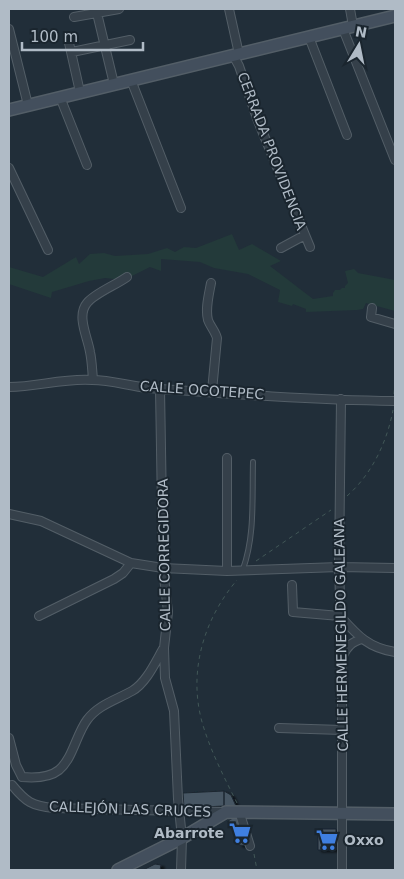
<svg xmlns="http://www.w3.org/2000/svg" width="404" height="879" font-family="'DejaVu Sans',sans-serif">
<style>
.green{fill:#233a3a}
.building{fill:#475663;stroke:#1c2730;filter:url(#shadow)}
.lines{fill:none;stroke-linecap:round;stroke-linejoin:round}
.service-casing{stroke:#535e67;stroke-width:6}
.minor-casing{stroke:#535e67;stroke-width:10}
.secondary-casing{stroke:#535e67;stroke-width:14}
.path{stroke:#415757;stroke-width:1;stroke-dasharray:4 4;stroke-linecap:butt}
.service{stroke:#35404a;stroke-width:4}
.minor{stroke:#35404a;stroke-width:8}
.secondary{stroke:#434f5d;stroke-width:11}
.labels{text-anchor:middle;stroke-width:4;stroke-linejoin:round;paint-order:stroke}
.street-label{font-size:14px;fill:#b0bbc6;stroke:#1a252e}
.poi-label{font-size:14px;font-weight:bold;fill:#b0bbc6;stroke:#1a252e;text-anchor:end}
</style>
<defs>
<filter id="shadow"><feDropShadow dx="3.5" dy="2" stdDeviation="1" flood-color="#0009"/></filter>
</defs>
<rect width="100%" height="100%" fill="#212e39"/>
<path class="green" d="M 232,234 L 239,250 L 252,244 L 281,261 L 270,266 L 313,299 L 333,296 L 333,293 L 335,290 L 340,290 L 342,288 L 345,288 L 345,286 L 348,283 L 345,271 L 354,269 L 358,273 L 395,280 L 395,311 L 366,303 L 363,309 L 357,310 L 306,312 L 306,309 L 293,304 L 292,306 L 278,302 L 280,290 L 248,274 L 214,268 L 200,262 L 161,259 L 161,271 L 150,267 L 124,280 L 105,278 L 89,281 L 52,292 L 51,298 L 9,284 L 9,267 L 43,277 L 76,257 L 79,264 L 90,254 L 104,253 L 115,256 L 148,254 L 167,248 L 175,252 L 184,247 L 196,248 Z"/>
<path class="building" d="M 224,791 L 224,806 L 184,808 L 183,793 Z
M 224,791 L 231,795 L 236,806 L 224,806 Z
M 238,815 L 248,846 L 239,845 L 238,838 L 228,821 Z
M 318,829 L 336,829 L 336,850 L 318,850 Z
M 155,864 L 161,865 L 160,870 L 143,870 Z"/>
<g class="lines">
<g class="service-casing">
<path id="service" d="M 243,569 C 255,536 252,498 253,462"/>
</g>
<g class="minor-casing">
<path id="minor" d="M 96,9 L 114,84
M 229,9 L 239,54
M 350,9 L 353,26
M 74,17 L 119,9
M 9,29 L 28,105
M 343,29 L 395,160
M 309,37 L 347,135
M 69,43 L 80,92
M 72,52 L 130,40
M 233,55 L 239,66 L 258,121 L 310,247
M 131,80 L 181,208
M 60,97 L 87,165
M 9,168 L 48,250
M 281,248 L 305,235
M 211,283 C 209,294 205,309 208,320 C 210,326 215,331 217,338 L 212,391
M 372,308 L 371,317 L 395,324
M 93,379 C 92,370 92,361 90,352 C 88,338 76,316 87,303 C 95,293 116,285 127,277
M 9,387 C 37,387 63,378 92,380 C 111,380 129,386 148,388 C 230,394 314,400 395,401
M 160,389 L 163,568 L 168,612 L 164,648 L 165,678 L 174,711 L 178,799 L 182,838 L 181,870
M 341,399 L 339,567 L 342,657 L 342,870
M 9,514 L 41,521 L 131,563 L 163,568 L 227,571 L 339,567 L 395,568
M 227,571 L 227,458
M 292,585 L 293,612 L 340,616
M 39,616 L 114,579 L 123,573 L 131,563
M 340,616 C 357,635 368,648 395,652
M 343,656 C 347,646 352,642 362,639
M 279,728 L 342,730
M 9,738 L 16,765 L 22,777
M 22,777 C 33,778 49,778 59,770 C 73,758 76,735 87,720 C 98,705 116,700 132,691 C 146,683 155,663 163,649
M 12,785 C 26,802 32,806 54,808 L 224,812
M 239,811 L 250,846"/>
</g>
<g class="secondary-casing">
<path id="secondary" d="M 9,110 L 395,16
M 118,870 L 182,838 L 226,812 L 395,814"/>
</g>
<path class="path" d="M 394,394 L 395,382
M 347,496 C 372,474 387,442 393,410
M 256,561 L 331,510
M 237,803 C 224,777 210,750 202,722 C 188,671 204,619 237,580
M 254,854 L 257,870"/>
<use href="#service" class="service"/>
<use href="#minor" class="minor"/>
<use href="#secondary" class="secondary"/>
</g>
<defs>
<g id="supermarket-bare" transform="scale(1.725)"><path d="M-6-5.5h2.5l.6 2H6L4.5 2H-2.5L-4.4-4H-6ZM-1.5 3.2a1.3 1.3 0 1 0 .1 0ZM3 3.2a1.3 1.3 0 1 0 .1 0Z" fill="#3f7fe0" stroke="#1a252e" stroke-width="2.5" paint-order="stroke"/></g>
</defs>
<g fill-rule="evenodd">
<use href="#supermarket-bare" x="240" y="833"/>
<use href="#supermarket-bare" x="327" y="840"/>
</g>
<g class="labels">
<g class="street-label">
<text transform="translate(272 151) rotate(69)" y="5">CERRADA PROVIDENCIA</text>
<text transform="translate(202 390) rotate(4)" y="5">CALLE OCOTEPEC</text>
<text transform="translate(164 555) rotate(-91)" y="5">CALLE CORREGIDORA</text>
<text transform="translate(341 635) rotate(-91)" y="5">CALLE HERMENEGILDO GALEANA</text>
<text transform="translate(130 809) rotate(2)" y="5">CALLEJÓN LAS CRUCES</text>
</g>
<g class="poi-label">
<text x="224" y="838">Abarrote</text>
<text x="344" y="845" text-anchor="start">Oxxo</text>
</g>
</g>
<rect width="404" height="879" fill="none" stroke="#b0bbc6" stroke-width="20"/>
<g transform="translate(359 45) rotate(10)" stroke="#1a252e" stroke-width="4" paint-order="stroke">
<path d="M0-4L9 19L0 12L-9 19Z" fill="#b0bbc6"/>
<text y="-8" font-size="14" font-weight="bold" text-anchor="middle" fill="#b0bbc6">N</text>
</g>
<path d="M22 42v8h121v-8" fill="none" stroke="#b0bbc6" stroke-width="2.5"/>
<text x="30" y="42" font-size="15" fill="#b0bbc6" stroke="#1a252e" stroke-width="4" paint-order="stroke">100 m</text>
</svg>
